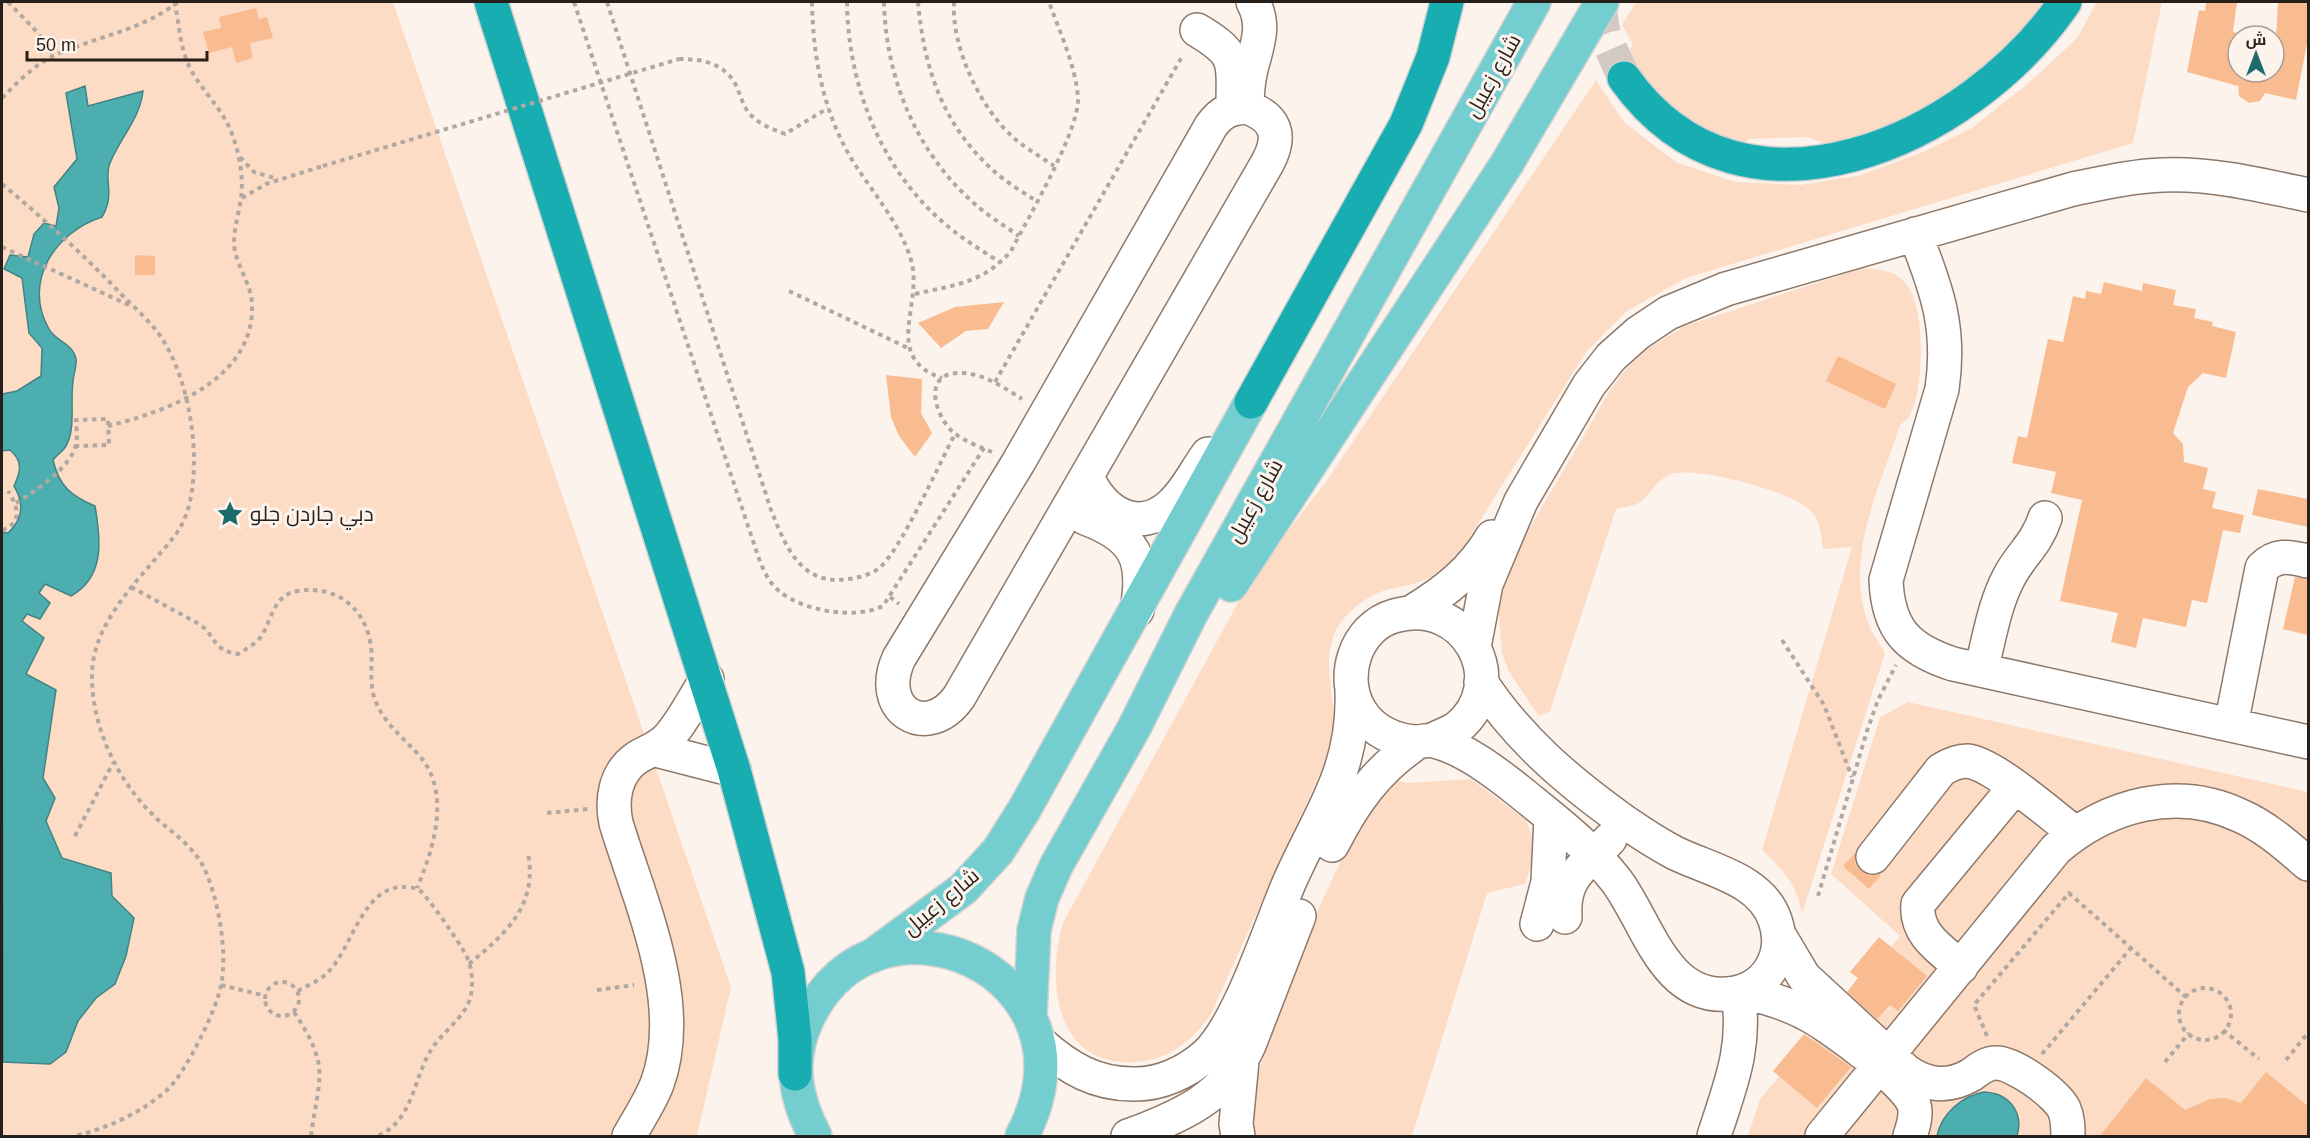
<svg xmlns="http://www.w3.org/2000/svg" width="2310" height="1138" font-family="Helvetica,Cairo,sans-serif">
<style>
.green{fill:#fddcc5}
.water{fill:#4daeb0;stroke:#428383;stroke-width:1.5}
.building{fill:#f9bc91}
.lines{fill:none;stroke-linecap:round;stroke-linejoin:round}
.highway-tunnel{stroke:#d2c9c3;stroke-width:33;stroke-dasharray:33 16;stroke-linecap:butt}
.minor-casing{stroke:#8e796a;stroke-width:36}
.major-casing{stroke:#d4d2d1;stroke-width:36}
.highway-casing{stroke:#d4d2d1;stroke-width:36}
.path{stroke:#b1a8a2;stroke-width:4;stroke-dasharray:4.5 4.5;stroke-linecap:butt}
.minor{stroke:#fff;stroke-width:33}
.major{stroke:#74ced0;stroke-width:33}
.highway{stroke:#18adb0;stroke-width:33}
.path-bridge{stroke:#b1a8a2;stroke-width:4;stroke-dasharray:4.5 4.5;stroke-linecap:butt}
.labels{text-anchor:middle;stroke-width:6;stroke-linejoin:round;paint-order:stroke}
.street-label{font-size:21px;fill:#271f19;stroke:#fdf3ed}
.poi-label{font-size:21px;fill:#271f19;stroke:#fdf3ed;text-anchor:start}
</style>
<rect width="100%" height="100%" fill="#fdf3ed"/>
<path class="green" d="M 2,2 L 393,2 L 731,987 L 697,1136 L 2,1136 Z
M 1636,2 L 2045,2 L 2019,34 L 1983,69 L 1911,118 L 1833,146 L 1807,137 L 1750,139 L 1731,149 L 1695,133 L 1647,86 L 1626,58 L 1633,44 L 1622,25 Z
M 2097,2 L 2162,2 L 2133,143 L 1686,278 L 1627,311 L 1586,352 L 1465,544 C 1455,555 1445,568 1432,576 C 1417,585 1400,586 1383,591 C 1364,597 1340,617 1333,637 C 1321,674 1341,711 1332,747 L 1211,1014 C 1192,1041 1170,1059 1137,1062 C 1055,1068 1046,983 1063,923 L 1253,575 L 1323,486 L 1596,80 L 1624,122 L 1676,162 L 1735,182 L 1800,185 L 1861,175 L 1923,152 L 1972,128 L 2031,81 L 2077,38 Z
M 1862,268 C 1878,269 1896,270 1907,285 C 1926,308 1924,390 1910,415 C 1909,419 1903,422 1900,425 C 1880,488 1843,558 1869,625 C 1873,635 1880,644 1885,653 L 1802,914 C 1798,886 1782,869 1762,850 L 1852,547 L 1823,549 C 1821,535 1821,521 1810,510 C 1792,492 1692,464 1669,475 C 1657,480 1651,493 1642,501 C 1636,506 1623,507 1616,509 L 1550,711 L 1539,716 L 1509,672 L 1502,653 L 1498,603 L 1510,562 L 1609,392 L 1626,369 L 1647,349 L 1685,326 Z
M 1908,702 L 2308,792 L 2308,1136 L 1748,1136 L 1760,1099 L 1900,936 L 1831,874 L 1880,717 Z
M 1393,779 L 1407,783 L 1471,779 L 1526,820 L 1537,849 L 1525,884 L 1487,893 L 1412,1136 L 1254,1136 C 1239,1081 1322,894 1352,840 C 1363,818 1379,799 1393,779 Z"/>
<path class="water" d="M 85,86 L 88,106 L 143,91 C 140,119 120,138 110,163 C 103,180 116,193 102,217 C 55,232 22,282 49,329 C 55,341 73,343 76,359 C 77,366 73,376 73,382 C 70,401 76,429 66,446 C 63,451 57,455 53,460 C 59,486 71,496 95,506 C 101,540 105,577 71,596 L 45,584 L 39,593 L 50,603 L 40,619 L 27,614 L 22,621 L 44,638 L 26,674 L 56,690 L 43,778 L 55,798 L 46,821 L 62,858 L 111,873 L 112,896 L 134,918 L 126,956 L 115,984 L 96,998 L 78,1021 L 66,1052 L 50,1064 L 3,1062 L 2,532 L 8,533 C 23,519 25,504 14,486 C 21,471 23,461 10,450 L 2,451 L 2,394 L 17,391 L 41,376 L 42,348 L 29,333 L 22,278 L 4,269 L 10,255 L 28,257 L 34,234 L 44,223 L 56,226 L 59,208 L 54,187 L 77,159 L 66,93 Z
M 1984,1092 C 2009,1093 2024,1112 2017,1136 L 1937,1136 C 1941,1114 1962,1096 1984,1092 Z"/>
<path class="building" d="M 2206,2 L 2237,2 L 2233,32 L 2238,33 L 2238,72 L 2274,72 L 2278,2 L 2308,2 L 2308,39 L 2296,100 L 2265,93 L 2260,101 L 2249,103 L 2239,96 L 2238,81 L 2238,86 L 2187,72 L 2199,10 L 2205,11 Z
M 256,8 L 259,19 L 267,17 L 273,38 L 250,43 L 253,58 L 236,63 L 232,47 L 209,53 L 203,32 L 221,28 L 219,17 Z
M 135,255 L 155,256 L 155,275 L 135,275 Z
M 2104,282 L 2142,291 L 2143,283 L 2176,290 L 2173,305 L 2196,309 L 2194,318 L 2213,322 L 2212,326 L 2236,332 L 2226,378 L 2203,373 L 2188,387 L 2173,433 L 2183,444 L 2184,462 L 2208,468 L 2203,489 L 2216,492 L 2212,508 L 2244,515 L 2240,533 L 2223,530 L 2207,603 L 2192,600 L 2186,627 L 2143,618 L 2136,648 L 2111,642 L 2118,613 L 2060,601 L 2082,500 L 2051,493 L 2056,472 L 2012,463 L 2018,436 L 2027,438 L 2048,339 L 2063,342 L 2073,296 L 2085,299 L 2086,291 L 2101,294 Z
M 1004,302 L 988,329 L 966,331 L 941,348 L 918,323 L 955,307 Z
M 1838,356 L 1896,384 L 1885,409 L 1826,381 Z
M 886,375 L 922,379 L 921,413 L 932,433 L 915,457 L 899,436 L 891,417 Z
M 2258,489 L 2308,499 L 2308,527 L 2252,515 Z
M 2295,577 L 2308,579 L 2308,635 L 2283,629 Z
M 1855,853 L 1855,863 L 1861,871 L 1870,875 L 1881,875 L 1869,889 L 1843,866 Z
M 1879,937 L 1927,976 L 1898,1011 L 1890,1005 L 1877,1019 L 1847,992 L 1858,978 L 1850,972 Z
M 1804,1034 L 1851,1067 L 1817,1108 L 1773,1071 Z
M 2266,1072 L 2308,1106 L 2308,1137 L 2099,1137 L 2146,1078 L 2185,1110 L 2210,1099 L 2226,1098 L 2241,1103 Z"/>
<g class="lines">
<path class="highway-tunnel" d="M 1599,2 L 1604,33 L 1624,78"/>
<g class="minor-casing">
<path id="minor" d="M 1197,30 C 1234,52 1234,58 1233,100
M 1247,107 C 1276,118 1282,135 1268,162 L 959,697 C 927,742 875,710 899,658 L 1018,463 L 1211,126 C 1221,112 1230,108 1247,107 Z
M 1247,107 C 1247,94 1248,82 1251,69 C 1257,45 1266,26 1253,2
M 1915,234 C 1937,290 1951,328 1942,389 L 1886,580 C 1888,629 1907,649 1953,664 L 2308,742
M 1087,477 C 1103,512 1138,536 1172,504 C 1187,490 1196,470 1208,454
M 1085,518 C 1136,537 1146,559 1137,610
M 1412,612 C 1445,592 1472,571 1492,537
M 1474,647 L 1486,584 L 1521,501 L 1589,385 L 1611,357 L 1638,333 L 1668,313 L 1726,289 L 2073,189 C 2103,183 2133,176 2163,175 C 2212,173 2261,185 2308,195
M 1981,670 C 1989,640 1994,605 2009,577 C 2021,554 2036,545 2045,518
M 2231,725 L 2262,568 C 2277,553 2290,557 2308,561
M 1433,740 C 1440,736 1450,733 1457,728 C 1513,683 1466,595 1394,616 C 1355,627 1339,679 1361,712 C 1373,731 1395,741 1416,742 C 1423,742 1429,739 1435,741 C 1465,749 1495,772 1519,791 C 1552,818 1588,845 1615,879 C 1646,918 1663,999 1727,994 C 1745,993 1760,985 1770,970 C 1780,954 1781,937 1775,920 C 1761,879 1710,870 1675,853 C 1658,844 1641,833 1625,822 C 1570,783 1518,739 1481,682
M 656,750 L 734,770
M 1332,845 C 1354,802 1377,769 1418,742
M 1873,857 L 1941,770 C 1949,765 1957,761 1967,761 C 1993,763 2052,816 2075,833
M 1565,917 C 1562,876 1585,866 1610,839
M 1537,924 L 1548,882 L 1551,817
M 1779,935 L 1804,977 L 1906,1071 C 1927,1086 1948,1088 1971,1075 C 1978,1070 1986,1063 1996,1063 C 2014,1063 2056,1093 2064,1109 C 2068,1118 2068,1127 2068,1136
M 1961,967 C 1940,949 1915,934 1918,904 L 2014,788
M 1744,992 C 1765,997 1786,1003 1805,1013 C 1828,1024 1907,1082 1914,1105 C 1917,1115 1913,1127 1910,1136
M 1039,1042 C 1068,1068 1096,1085 1136,1084 C 1161,1084 1187,1072 1206,1055 C 1239,1025 1270,927 1289,883 C 1319,814 1355,771 1352,691
M 629,1136 C 638,1120 650,1102 657,1084 C 687,1003 640,902 616,823 C 611,799 615,772 638,757 C 650,750 659,748 669,737 C 684,720 694,698 707,679
M 1128,1136 C 1180,1117 1226,1097 1249,1045 L 1299,916
M 1238,1136 L 1236,1124 L 1242,1061
M 1714,1136 C 1730,1086 1747,1047 1738,993
M 1822,1136 L 2056,849 C 2107,805 2177,785 2241,816 C 2266,827 2287,846 2308,864"/>
</g>
<g class="major-casing">
<path id="major" d="M 1231,585 L 1506,165 L 1602,2
M 872,956 L 963,889 L 998,851 L 1024,810 L 1251,402
M 1030,1017 L 1034,930 L 1042,898 L 1056,866 L 1134,728 L 1191,614 L 1534,2
M 815,1136 C 795,1098 788,1061 807,1020 C 876,871 1108,973 1022,1136"/>
</g>
<g class="highway-casing">
<path id="highway" d="M 491,2 L 734,770 L 788,972 L 795,1039 L 795,1074
M 1624,78 C 1743,246 1971,140 2065,2
M 1251,402 L 1406,124 L 1433,57 L 1447,2"/>
</g>
<path class="path" d="M 8,2 L 38,33 L 54,56
M 574,2 L 756,550 C 761,565 767,581 779,591 C 803,611 855,620 883,606 L 984,448
M 607,2 L 771,510 C 784,542 798,581 839,580 C 852,579 866,577 878,569 C 899,554 940,462 955,434
M 812,2 C 813,59 824,117 856,166 C 875,195 901,226 911,260 C 924,305 881,357 942,378
M 847,2 C 848,89 884,178 955,232 C 969,243 986,253 1001,263
M 884,2 C 886,80 917,154 977,206 C 990,217 1005,226 1019,236
M 918,2 C 924,69 943,126 995,172 C 1007,183 1023,192 1036,201
M 954,2 C 951,47 981,110 1015,139 C 1027,149 1041,157 1054,166
M 679,59 C 700,59 720,62 733,80 C 740,91 741,103 749,113 C 758,124 772,129 785,134 L 828,108
M 2,98 C 18,82 34,65 55,55 C 95,37 143,30 178,2
M 240,157 L 254,172 L 278,179
M 2,184 C 44,219 84,255 122,295 C 133,306 145,317 155,329 C 181,361 193,415 194,456 C 194,482 192,512 176,534 C 144,576 90,621 92,679 C 93,731 119,783 157,819 C 173,833 191,845 202,864 C 218,894 228,952 221,985 C 217,1009 186,1072 168,1089 C 143,1112 108,1128 75,1136
M 242,198 L 266,184 L 323,166
M 2,247 L 129,305
M 789,291 L 908,348
M 915,294 C 954,285 984,283 1011,251 C 1028,218 1079,131 1078,99 C 1076,66 1060,33 1049,2
M 995,382 L 1183,55
M 108,426 C 169,411 255,379 252,304 C 251,282 235,265 234,243 C 234,228 239,213 241,198 C 244,176 239,152 231,131 C 221,107 200,89 189,66 C 180,47 179,24 175,4
M 992,452 C 980,447 964,441 954,433 C 936,418 921,374 958,373 C 982,372 1003,387 1022,399
M 16,503 C 34,492 72,467 76,444 C 78,436 76,427 76,420 L 108,419 L 109,445 L 76,446
M 2,530 C 23,523 18,506 8,491
M 131,587 L 199,624 C 217,636 211,650 238,654 C 246,649 254,645 260,638 C 273,620 272,595 298,591 C 337,585 366,608 371,647 C 373,664 369,680 374,697 C 382,721 401,736 418,754 C 452,791 434,848 417,888
M 890,597 L 899,604
M 1782,640 L 1824,705 L 1852,777
M 547,813 L 588,809
M 75,836 L 113,763
M 1818,896 L 1867,731 L 1878,700 L 1896,665
M 469,964 C 505,934 538,906 528,854
M265 999a17 17 0 1 1 34 0a17 17 0 1 1-34 0Z
M 221,985 L 266,996
M2179 1014a26 26 0 1 1 52 0a26 26 0 1 1-52 0Z
M 597,990 L 634,985
M 298,991 C 306,986 317,982 325,975 C 352,952 361,886 404,887 C 408,888 414,887 418,889 C 425,892 461,945 466,955 C 472,967 473,982 471,995 C 467,1016 442,1032 431,1050 C 413,1079 413,1122 377,1136
M 294,1012 C 331,1068 319,1075 311,1136
M 2223,1030 L 2259,1059
M 1987,1036 L 1974,1005 L 2069,893 L 2187,998
M 2042,1054 L 2131,948
M 2286,1060 L 2308,1033
M 2165,1062 L 2189,1033"/>
<use href="#minor" class="minor"/>
<use href="#major" class="major"/>
<use href="#highway" class="highway"/>
<path class="path-bridge" d="M 323,166 L 679,59"/>
</g>
<defs>
<g id="sight-bare" transform="scale(2.07)"><path d="M0-6L1.8-2.2L6-1.7L2.9 1.2L3.7 5.4L0 3.3L-3.7 5.4L-2.9 1.2L-6-1.7L-1.8-2.2Z" fill="#1e6b6d" stroke="#fdf3ed" stroke-width="2.5" paint-order="stroke"/></g>
</defs>
<g fill-rule="evenodd">
<use href="#sight-bare" x="230" y="514"/>
</g>
<g class="labels">
<g class="street-label">
<text transform="translate(1493 76) rotate(-61)" y="7">شارع زعيبل</text>
<text transform="translate(1255 501) rotate(-61)" y="7">شارع زعيبل</text>
<text transform="translate(941 902) rotate(-40)" y="7">شارع زعيبل</text>
</g>
<g class="poi-label">
<text x="250" y="521">دبي جاردن جلو</text>
</g>
</g>
<rect width="2310" height="1138" fill="none" stroke="#271f19" stroke-width="6"/>
<g transform="translate(2256 54)"><circle r="28" fill="#fdf3ed" stroke="#a79e98" stroke-width="1.5"/>
<path d="M0-4.5L10 22L0 15L-10 22Z" fill="#1e6b6d"/>
<text y="-9" font-size="16" font-weight="bold" text-anchor="middle" fill="#271f19">ش</text>
</g>
<path d="M27 51v9h180v-9" fill="none" stroke="#271f19" stroke-width="3"/>
<text x="36" y="51" font-size="18" fill="#271f19" stroke="#fdf3ed" stroke-width="4.5" paint-order="stroke">50 m</text>
</svg>
